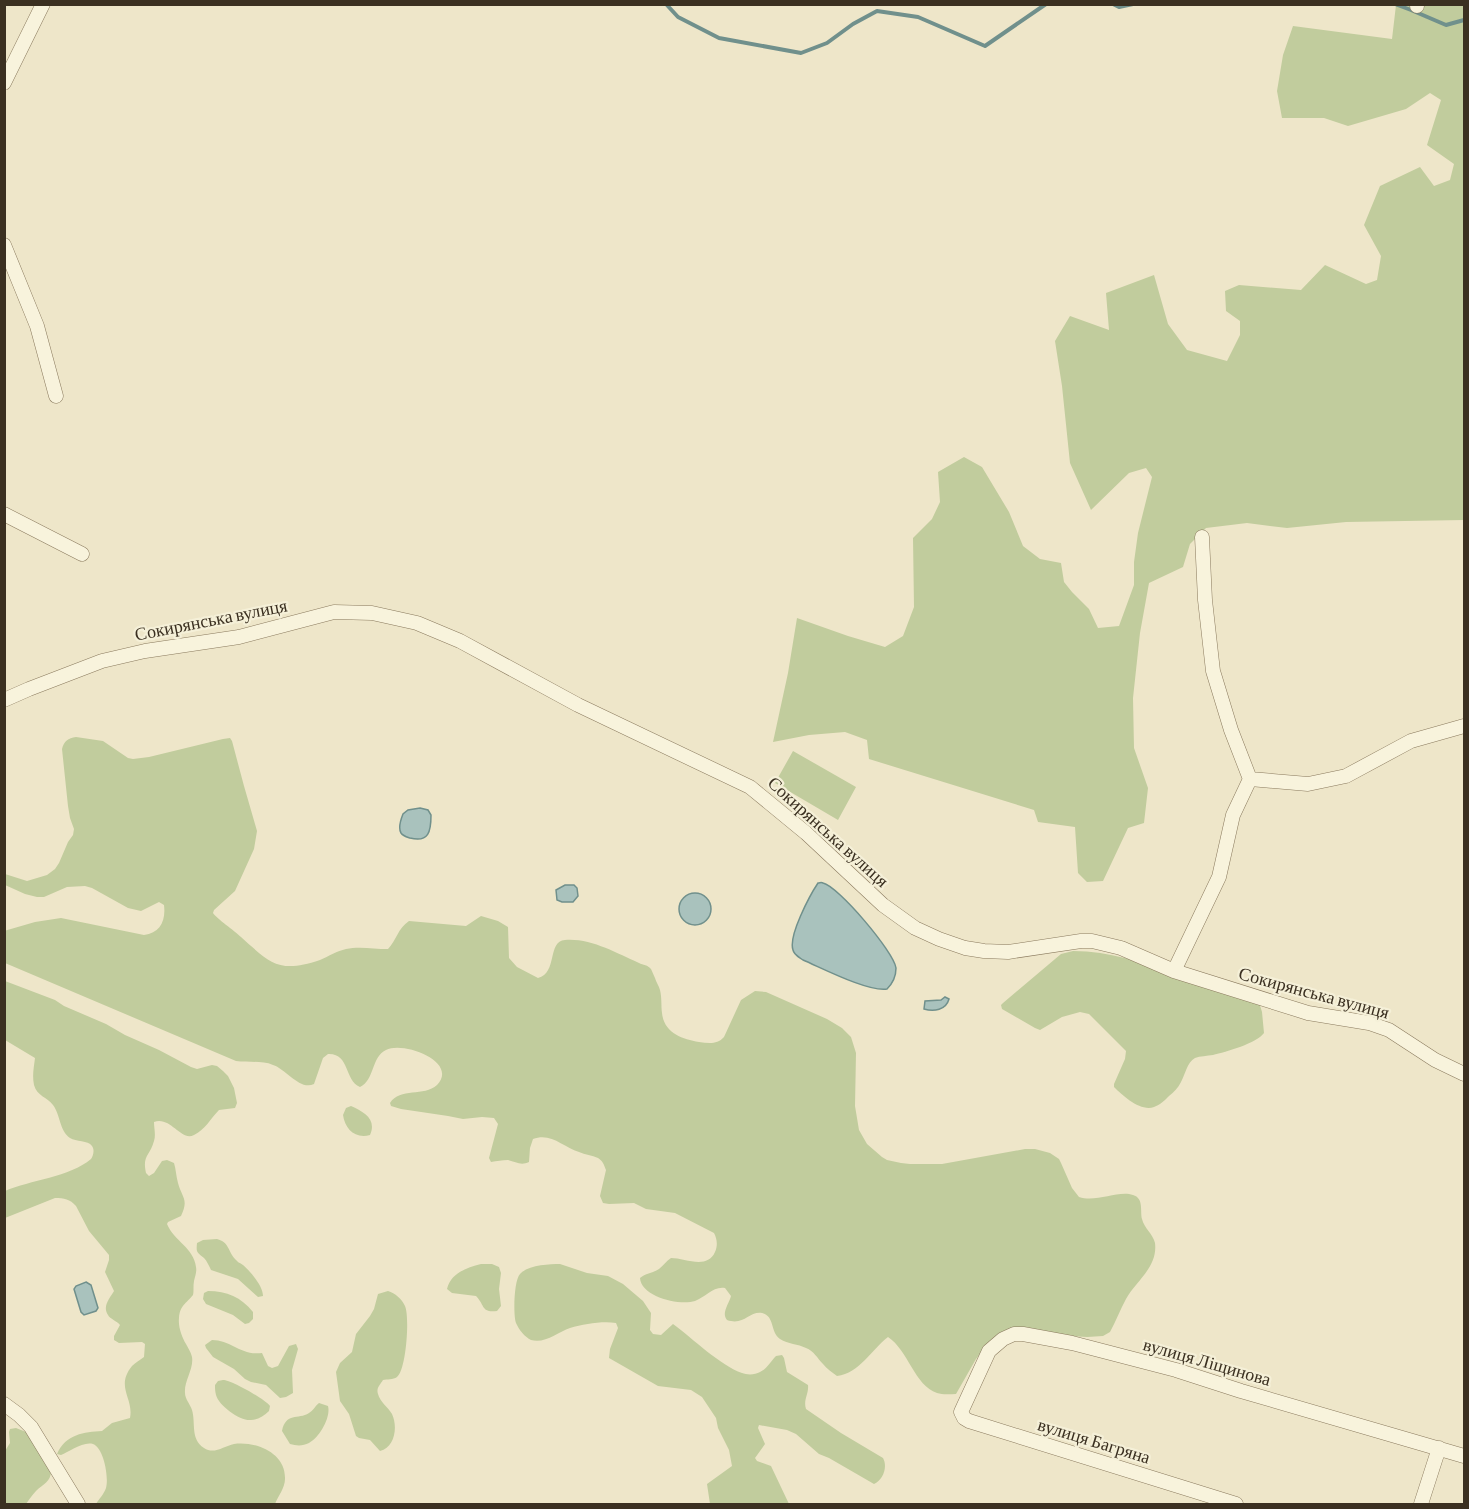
<svg xmlns="http://www.w3.org/2000/svg" width="1469" height="1509" font-family="'Crimson Pro',serif">
<style>
.green{fill:#c1cc9d}
.water{fill:#a9c2bd;stroke:#70908c;stroke-width:1.5}
.lines{fill:none;stroke-linecap:round;stroke-linejoin:round}
.stream{stroke:#70908c;stroke-width:4}
.street-casing{stroke:#8a7a5e;stroke-width:15}
.street{stroke:#f8f3dc;stroke-width:14}
.labels{text-anchor:middle;stroke-width:4.5;stroke-linejoin:round;paint-order:stroke}
.street-label{font-size:18px;fill:#3b3021;stroke:#f5f0d8}
</style>
<rect width="100%" height="100%" fill="#eee6c9"/>
<path class="green" d="M 1396,5 L 1464,5 L 1464,520 L 1346,522 L 1287,528 L 1247,523 L 1206,528 L 1190,544 L 1183,567 L 1149,583 L 1140,633 L 1133,698 L 1134,748 L 1148,788 L 1144,823 L 1128,828 L 1103,881 L 1087,882 L 1078,873 L 1075,827 L 1038,822 L 1034,810 L 869,759 L 867,740 L 845,732 L 809,735 L 773,742 L 788,673 L 797,618 L 848,636 L 885,647 L 903,636 L 914,607 L 913,538 L 932,519 L 940,502 L 938,472 L 964,457 L 982,467 L 1009,512 L 1023,546 L 1040,559 L 1061,563 L 1064,582 L 1072,592 L 1089,609 L 1098,628 L 1119,626 L 1134,585 L 1134,562 L 1138,533 L 1152,477 L 1146,468 L 1129,473 L 1091,510 L 1070,463 L 1062,386 L 1055,341 L 1070,316 L 1109,330 L 1106,293 L 1154,275 L 1168,324 L 1187,350 L 1227,361 L 1240,335 L 1240,321 L 1226,311 L 1225,291 L 1239,285 L 1301,290 L 1325,265 L 1366,284 L 1377,280 L 1381,256 L 1364,225 L 1380,186 L 1420,167 L 1434,186 L 1450,180 L 1454,164 L 1427,145 L 1441,100 L 1430,93 L 1406,109 L 1348,126 L 1324,118 L 1282,118 L 1277,91 L 1283,55 L 1293,26 L 1392,39 Z
M 76,737 L 103,741 L 128,758 L 133,759 L 149,757 L 223,739 L 230,738 L 232,741 L 244,786 L 257,831 L 254,849 L 235,891 L 214,910 L 213,913 C 217,919 234,930 241,937 C 270,963 279,974 320,960 C 329,956 337,951 346,949 C 359,946 374,949 388,949 C 396,941 398,928 409,921 L 466,926 L 481,916 L 498,921 L 508,927 L 509,958 L 517,967 L 538,978 C 558,973 547,941 565,940 C 591,938 616,953 639,963 C 643,965 648,965 651,969 C 652,971 654,976 655,978 C 656,982 659,986 660,990 C 662,998 661,1006 662,1013 C 664,1033 682,1039 699,1042 C 708,1043 717,1045 724,1037 L 741,1000 L 755,991 L 766,992 L 827,1019 L 842,1028 L 851,1037 L 856,1053 L 855,1106 L 859,1130 L 867,1144 L 882,1157 L 887,1160 L 901,1163 L 910,1164 L 942,1164 L 1025,1149 L 1035,1149 L 1050,1153 L 1059,1159 L 1061,1163 L 1072,1188 L 1079,1197 C 1096,1203 1118,1190 1133,1195 C 1144,1198 1140,1211 1142,1219 C 1144,1228 1153,1234 1155,1243 C 1158,1267 1136,1281 1126,1299 C 1120,1310 1116,1321 1110,1332 L 1103,1336 L 1087,1337 L 1070,1336 L 1024,1329 L 983,1350 L 976,1359 L 956,1394 C 950,1394 943,1395 937,1393 C 915,1386 908,1350 888,1337 C 871,1350 860,1373 837,1376 C 832,1372 827,1369 823,1364 C 817,1358 814,1351 806,1348 C 798,1344 788,1344 780,1339 C 770,1332 775,1316 762,1313 C 749,1311 744,1326 727,1320 C 721,1313 729,1304 731,1296 L 725,1288 C 713,1286 706,1297 695,1301 C 680,1306 641,1297 640,1278 C 646,1273 653,1273 659,1269 C 664,1265 666,1261 671,1258 C 685,1258 707,1270 715,1252 C 718,1245 717,1239 714,1233 L 675,1213 L 646,1209 L 634,1203 L 609,1204 L 603,1203 L 600,1196 L 606,1170 C 604,1165 603,1161 598,1158 C 592,1155 585,1155 579,1152 C 563,1147 551,1132 533,1139 L 530,1148 L 529,1162 C 521,1166 516,1162 508,1160 C 502,1160 497,1161 491,1162 L 489,1158 L 498,1124 L 494,1118 L 482,1117 L 463,1119 L 448,1116 L 401,1109 L 391,1106 L 390,1103 C 400,1087 424,1097 437,1085 C 459,1062 404,1041 386,1050 C 371,1057 375,1080 360,1087 C 344,1080 350,1053 328,1054 L 323,1058 L 314,1084 C 300,1091 286,1069 273,1065 C 262,1060 248,1063 236,1061 L 5,963 L 4,931 L 35,922 L 61,918 L 144,935 C 160,933 166,921 164,905 L 159,902 L 141,911 L 128,908 L 92,888 L 85,886 L 67,887 L 44,897 L 37,897 L 25,894 L 5,885 L 5,874 L 27,881 L 47,875 L 55,869 L 59,863 L 68,842 L 73,835 L 74,829 L 70,818 L 68,806 L 62,749 C 64,741 68,738 76,737 Z
M 793,751 L 856,787 L 838,820 L 775,783 Z
M 1073,951 C 1110,951 1144,963 1178,975 C 1205,984 1232,993 1259,1002 L 1262,1012 L 1264,1033 C 1257,1043 1226,1052 1213,1055 C 1207,1056 1200,1056 1195,1058 C 1187,1062 1185,1075 1181,1082 C 1178,1088 1174,1092 1169,1096 C 1165,1100 1160,1105 1154,1107 C 1141,1112 1123,1096 1114,1087 L 1114,1084 L 1125,1059 L 1126,1051 L 1089,1014 L 1080,1012 L 1062,1017 L 1040,1030 L 1035,1028 L 1002,1009 L 1001,1005 L 1003,1003 L 1061,954 Z
M 5,981 L 55,1000 L 64,1006 L 106,1024 L 125,1035 L 159,1050 L 191,1067 L 197,1069 L 212,1065 L 217,1066 L 223,1071 L 228,1076 L 234,1088 L 237,1103 L 235,1108 L 219,1110 C 211,1118 205,1130 194,1135 C 181,1142 171,1116 154,1122 C 154,1128 156,1135 154,1141 C 150,1156 142,1155 146,1173 L 149,1176 L 154,1173 L 162,1161 L 167,1160 L 174,1163 C 176,1169 176,1176 178,1183 C 182,1198 189,1199 181,1216 L 168,1222 L 167,1224 C 174,1241 194,1248 196,1267 C 197,1272 195,1276 194,1281 C 193,1286 194,1291 193,1295 C 186,1304 180,1305 179,1318 C 178,1327 182,1337 186,1344 C 188,1348 191,1352 192,1357 C 194,1369 184,1381 185,1393 C 185,1399 190,1404 192,1410 C 196,1423 190,1439 204,1448 C 214,1455 224,1446 234,1444 C 256,1441 286,1453 285,1479 C 285,1488 278,1496 275,1504 L 96,1504 C 99,1499 104,1494 106,1488 C 109,1478 104,1448 93,1444 C 83,1441 69,1452 61,1455 L 57,1454 C 66,1434 84,1432 102,1431 L 112,1423 L 130,1418 C 134,1398 115,1387 132,1366 C 135,1363 140,1360 144,1357 L 145,1344 L 142,1342 L 119,1343 L 114,1340 L 114,1336 L 120,1325 C 117,1321 110,1319 108,1315 C 102,1306 110,1298 114,1291 L 105,1272 L 109,1260 L 109,1255 L 89,1231 L 76,1206 C 70,1199 64,1198 55,1198 L 5,1218 L 5,1191 C 30,1180 70,1177 91,1159 C 93,1156 95,1150 92,1146 C 88,1140 76,1142 70,1138 C 59,1130 61,1116 53,1105 C 47,1097 37,1096 34,1085 C 32,1075 34,1067 35,1058 L 5,1040 Z
M 351,1106 C 364,1112 377,1119 370,1135 C 355,1139 345,1129 343,1115 L 346,1108 Z
M 217,1239 C 229,1242 228,1251 235,1259 C 240,1264 237,1261 243,1265 C 251,1272 263,1286 263,1296 L 258,1297 L 238,1279 L 211,1270 C 209,1266 207,1261 204,1258 C 197,1252 196,1253 197,1243 L 203,1240 Z
M 481,1264 L 492,1264 L 499,1267 L 501,1273 L 499,1289 L 501,1306 L 497,1311 C 481,1313 485,1305 476,1296 L 452,1293 L 447,1289 C 451,1273 466,1268 481,1264 Z
M 560,1264 L 587,1273 L 608,1276 L 623,1284 L 643,1301 L 651,1313 L 650,1330 L 653,1334 L 661,1335 L 673,1324 C 692,1338 721,1366 742,1373 C 747,1375 755,1375 760,1372 C 767,1369 771,1361 776,1356 L 782,1355 L 784,1358 L 787,1372 L 808,1385 C 809,1394 803,1400 806,1409 L 841,1433 L 883,1458 C 888,1467 883,1480 874,1484 L 829,1458 L 819,1454 L 796,1434 L 787,1430 L 759,1425 L 758,1428 L 765,1444 L 755,1458 L 757,1461 L 771,1466 L 789,1504 L 768,1504 L 759,1503 L 752,1504 L 710,1504 L 707,1484 L 732,1466 L 729,1450 L 718,1428 L 716,1418 L 702,1397 L 691,1390 L 658,1386 L 609,1358 L 610,1349 L 618,1328 L 616,1323 C 602,1321 584,1324 570,1328 C 558,1332 545,1344 531,1340 C 525,1337 519,1330 516,1323 C 513,1315 514,1280 520,1274 C 528,1265 549,1264 560,1264 Z
M 208,1291 C 227,1291 241,1297 253,1312 L 253,1319 L 249,1323 L 245,1324 L 233,1315 L 206,1304 L 203,1299 L 204,1293 Z
M 388,1291 C 395,1293 402,1299 405,1306 C 410,1317 406,1371 397,1377 C 393,1380 387,1379 383,1380 C 380,1385 376,1388 378,1394 C 380,1402 388,1407 392,1414 C 398,1427 395,1447 380,1451 L 370,1440 L 359,1438 L 356,1436 L 349,1414 L 340,1401 L 336,1372 L 340,1363 L 352,1352 L 356,1334 L 370,1316 L 374,1309 L 378,1294 Z
M 212,1340 C 231,1340 241,1356 262,1353 L 268,1366 L 272,1368 L 278,1366 L 289,1346 L 296,1344 L 298,1349 L 292,1370 L 293,1393 L 286,1397 L 280,1398 L 266,1385 L 251,1382 L 245,1379 L 234,1369 L 213,1357 L 206,1348 L 205,1345 Z
M 223,1380 C 231,1380 265,1399 270,1406 L 269,1411 C 264,1416 258,1420 251,1420 C 240,1421 219,1406 216,1395 C 215,1391 215,1389 215,1385 L 218,1381 Z
M 319,1403 L 328,1406 C 331,1417 320,1437 309,1443 C 303,1446 297,1446 290,1444 L 282,1431 C 286,1412 298,1420 309,1413 C 313,1411 315,1406 319,1403 Z
M 16,1428 L 26,1432 L 51,1471 C 51,1482 43,1484 36,1491 C 32,1495 29,1500 26,1504 L 5,1504 L 5,1451 L 10,1443 L 9,1432 L 10,1429 Z"/>
<path class="water" d="M 420,808 L 428,810 L 431,815 C 431,831 429,843 410,838 C 407,837 403,836 401,833 C 398,828 401,819 403,814 L 408,810 Z
M 818,883 C 820,883 821,882 823,883 C 838,886 894,952 896,968 C 896,977 893,983 887,989 C 868,992 822,968 803,960 C 799,957 794,955 793,950 C 788,936 810,895 818,883 Z
M 565,885 L 574,885 L 577,888 L 578,896 L 573,902 L 562,902 L 557,900 L 556,890 Z
M679 909a16 16 0 1 1 32 0a16 16 0 1 1-32 0Z
M 945,997 L 949,999 C 946,1010 934,1012 924,1009 L 925,1001 L 941,1000 Z
M 86,1282 L 91,1285 L 98,1308 L 96,1311 L 84,1315 L 81,1312 L 74,1289 L 76,1286 Z"/>
<g class="lines">
<path class="stream" d="M 666,4 L 678,17 L 719,38 L 801,53 L 827,43 L 853,24 L 877,11 L 918,17 L 985,46 L 1046,4
M 1113,4 L 1119,7 L 1133,4
M 1395,4 L 1411,10 L 1446,25 L 1464,20"/>
<g class="street-casing">
<path id="street" d="M 1417,4 L 1417,6
M 4,83 L 43,4
M 4,245 L 37,326 L 56,396
M 4,514 L 82,554
M 4,700 L 29,689 L 102,661 L 145,651 L 239,637 L 334,612 L 372,613 L 417,623 L 460,641 L 578,705 L 750,787 L 806,833 L 883,905 L 915,928 L 939,939 L 965,948 L 984,951 L 1008,952 L 1081,941 L 1092,941 L 1121,948 L 1174,971 L 1308,1013 L 1369,1023 L 1389,1030 L 1435,1060 L 1464,1074
M 1250,779 L 1308,784 L 1346,776 L 1411,741 L 1464,726
M 1174,971 L 1219,877 L 1233,815 L 1250,779 L 1231,730 L 1213,671 L 1205,600 L 1202,537
M 4,1404 L 19,1415 L 31,1427 L 78,1504
M 1236,1504 L 969,1421 L 964,1418 L 961,1412 L 989,1351 L 1003,1339 L 1014,1334 L 1023,1334 L 1072,1343 L 1176,1370 L 1241,1391 L 1464,1456
M 1421,1504 L 1439,1448"/>
</g>
<use href="#street" class="street"/>
</g>
<g class="labels">
<g class="street-label">
<text transform="translate(211 620) rotate(-11)" y="6">Сокирянська вулиця</text>
<text transform="translate(828 832) rotate(42)" y="6">Сокирянська вулиця</text>
<text transform="translate(1314 993) rotate(15)" y="6">Сокирянська вулиця</text>
<text transform="translate(1207 1362) rotate(16)" y="6">вулиця Ліщинова</text>
<text transform="translate(1094 1441) rotate(17)" y="6">вулиця Багряна</text>
</g>
</g>
<rect width="1469" height="1509" fill="none" stroke="#3b3021" stroke-width="12"/>
</svg>
